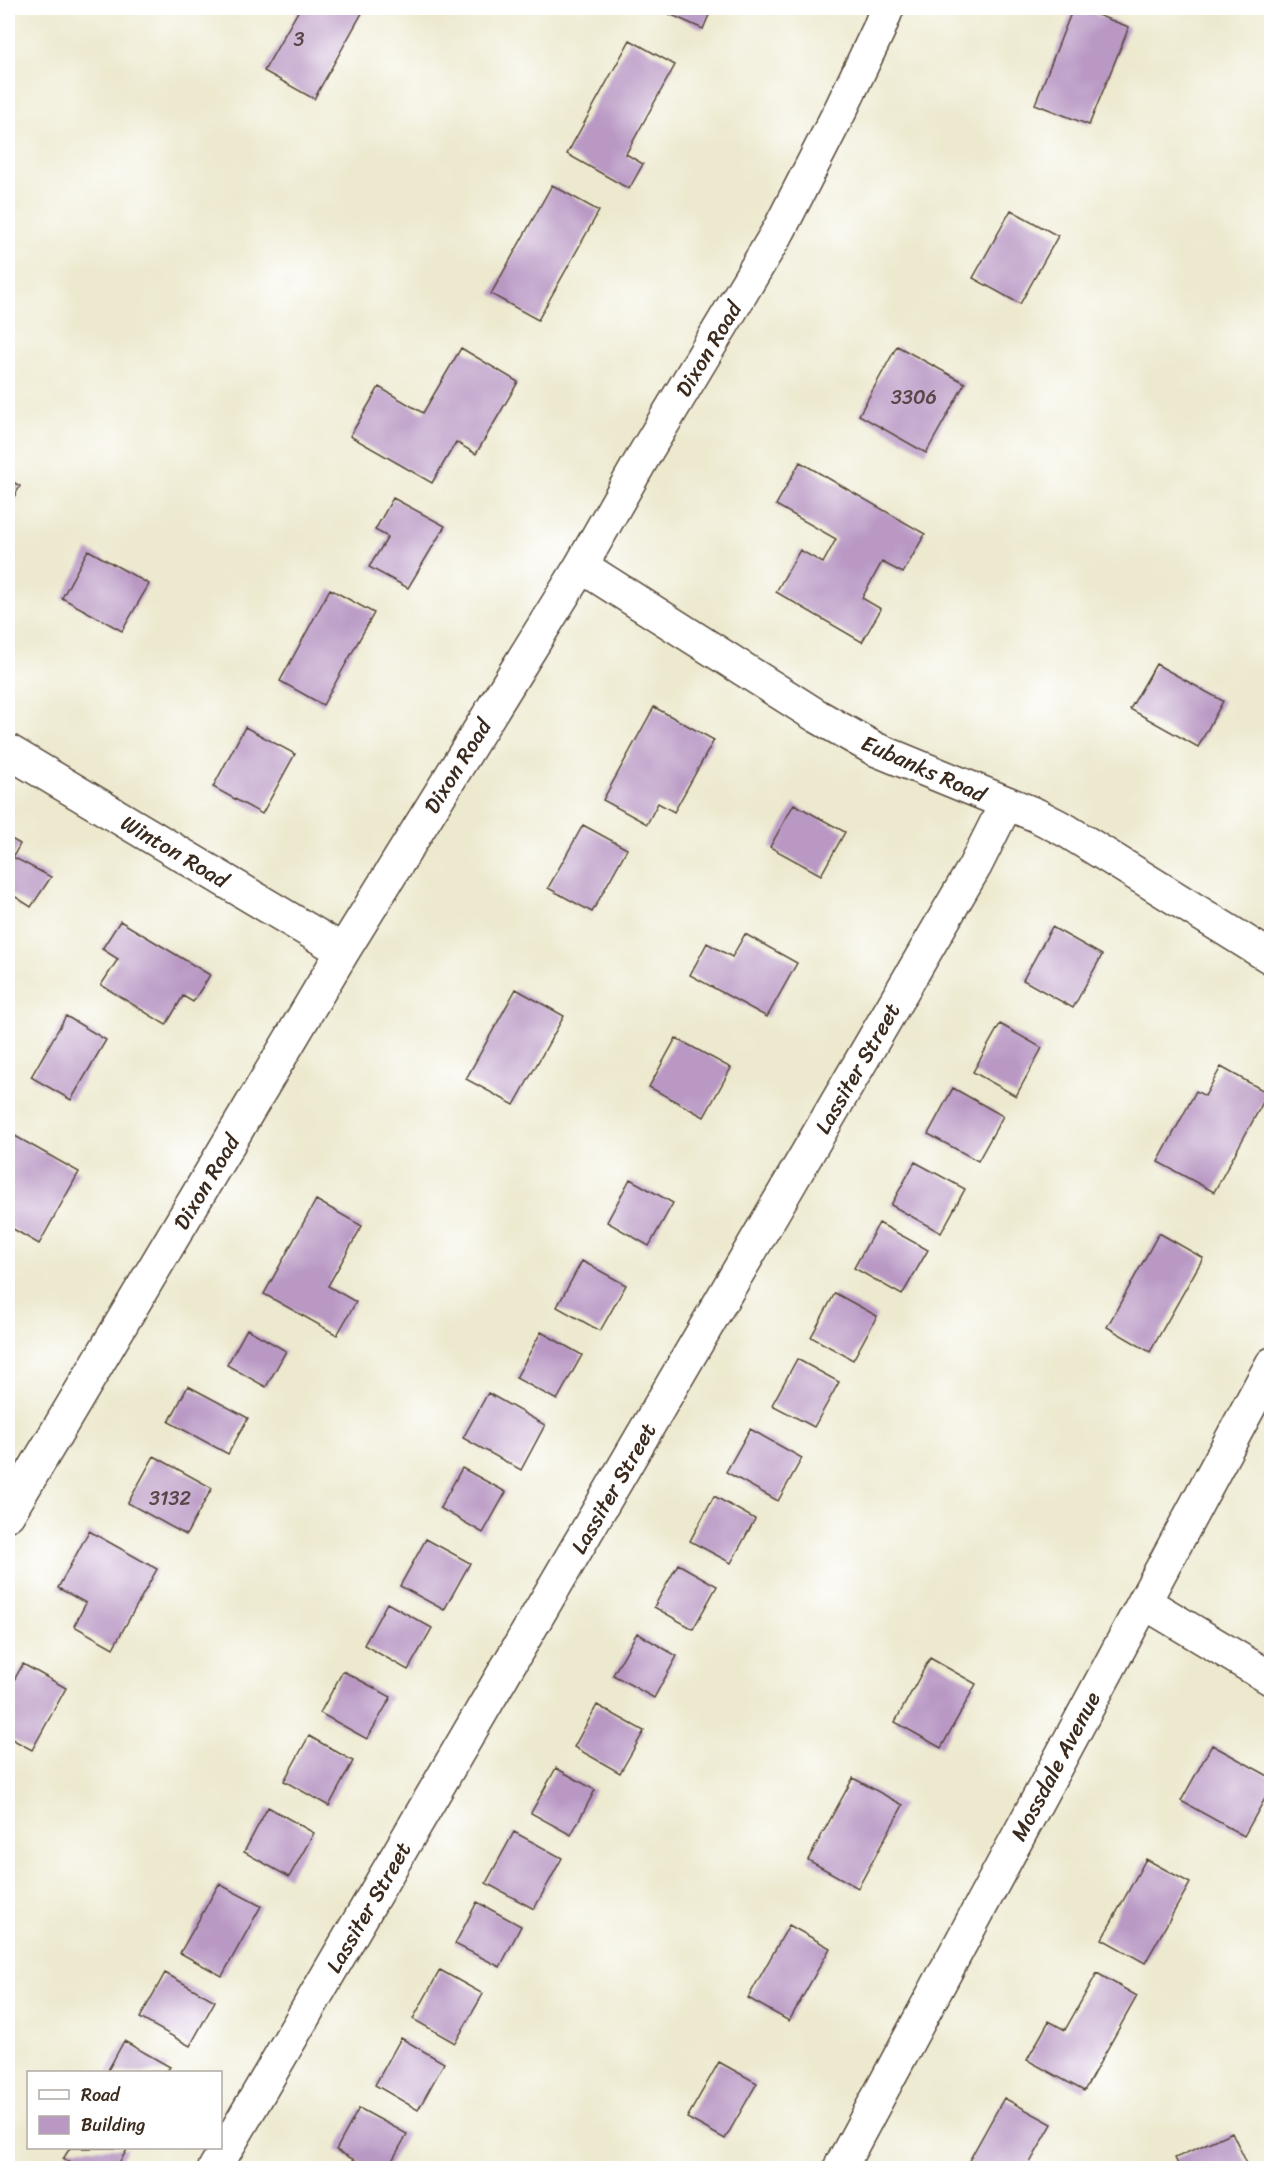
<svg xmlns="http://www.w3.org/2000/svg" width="1279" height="2176" font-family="Sriracha,sans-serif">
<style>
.building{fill:#b999c4}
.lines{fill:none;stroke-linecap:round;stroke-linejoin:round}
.minor-casing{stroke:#564739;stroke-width:36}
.minor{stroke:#fff;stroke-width:33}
.labels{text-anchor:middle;stroke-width:5;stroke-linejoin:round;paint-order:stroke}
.number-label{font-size:20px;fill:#5a4648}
.street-label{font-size:22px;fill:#3b2a1e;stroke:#fff}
</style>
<rect width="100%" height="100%" fill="#fff"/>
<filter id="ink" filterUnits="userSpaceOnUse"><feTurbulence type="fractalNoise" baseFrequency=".0167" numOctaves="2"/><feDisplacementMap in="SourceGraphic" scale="12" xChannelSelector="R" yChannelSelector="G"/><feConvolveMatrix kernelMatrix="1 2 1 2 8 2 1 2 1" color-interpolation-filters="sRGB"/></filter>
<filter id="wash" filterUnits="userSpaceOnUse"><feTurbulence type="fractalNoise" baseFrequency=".008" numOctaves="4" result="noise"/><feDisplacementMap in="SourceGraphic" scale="24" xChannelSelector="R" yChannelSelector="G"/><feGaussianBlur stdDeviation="1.35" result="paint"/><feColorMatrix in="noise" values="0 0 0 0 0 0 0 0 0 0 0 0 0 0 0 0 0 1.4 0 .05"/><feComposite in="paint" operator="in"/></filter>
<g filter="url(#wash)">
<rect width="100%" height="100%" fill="#ede9cf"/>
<g id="blocks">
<path class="building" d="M 300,8 L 353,8 L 362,13 L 314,99 L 264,71 Z
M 656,8 L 712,8 L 703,29 Z
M 1073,8 L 1079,8 L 1129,27 L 1089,125 L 1035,104 Z
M 630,40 L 675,65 L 626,154 L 643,164 L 629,189 L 567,154 Z
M 552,185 L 599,211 L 538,320 L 491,294 Z
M 1011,210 L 1058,236 L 1020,304 L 973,278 Z
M 897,346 L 965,383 L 926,453 L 859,415 Z
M 461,348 L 518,382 L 476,454 L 456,442 L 432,483 L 350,436 L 379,387 L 423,413 Z
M 800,462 L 925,534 L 903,573 L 882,562 L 862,598 L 881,609 L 862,642 L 776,592 L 800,550 L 823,563 L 836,539 L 776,505 Z
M 8,479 L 20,486 L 8,508 Z
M 393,498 L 445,526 L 408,588 L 369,567 L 388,537 L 375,530 Z
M 88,550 L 149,584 L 122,631 L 62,598 Z
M 330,589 L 374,613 L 323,705 L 280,681 Z
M 1156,664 L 1223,701 L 1198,747 L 1130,709 Z
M 654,707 L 714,740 L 674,812 L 658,803 L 647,824 L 603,800 Z
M 245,727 L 295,754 L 262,814 L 213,787 Z
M 794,804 L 845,832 L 821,875 L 770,847 Z
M 583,825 L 627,849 L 592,912 L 548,888 Z
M 8,837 L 20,844 L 13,857 L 51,877 L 31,907 L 8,892 Z
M 120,921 L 210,975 L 193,1002 L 183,996 L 166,1025 L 101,985 L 118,959 L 102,949 Z
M 1052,927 L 1102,955 L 1073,1008 L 1023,980 Z
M 745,934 L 797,963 L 767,1017 L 690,975 L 707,943 L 732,957 Z
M 516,989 L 564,1016 L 514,1105 L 466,1079 Z
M 66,1016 L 106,1040 L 71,1100 L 31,1077 Z
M 1000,1024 L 1042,1048 L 1016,1096 L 973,1072 Z
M 676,1038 L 731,1068 L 704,1117 L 649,1087 Z
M 1221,1067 L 1268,1093 L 1214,1192 L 1158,1162 L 1196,1091 L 1205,1096 Z
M 953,1088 L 1003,1116 L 978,1161 L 928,1134 Z
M 8,1132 L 79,1172 L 39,1244 L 8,1226 Z
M 915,1162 L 965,1189 L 941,1233 L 891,1205 Z
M 630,1179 L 673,1203 L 649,1246 L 607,1222 Z
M 316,1200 L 362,1226 L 328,1286 L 356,1302 L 337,1335 L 264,1294 Z
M 879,1223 L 928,1250 L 902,1295 L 854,1268 Z
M 1159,1233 L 1203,1258 L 1150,1352 L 1107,1327 Z
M 582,1261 L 626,1285 L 600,1331 L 557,1307 Z
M 835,1293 L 877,1316 L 853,1360 L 811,1337 Z
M 247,1329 L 286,1351 L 266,1387 L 227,1365 Z
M 541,1332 L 582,1355 L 557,1400 L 516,1378 Z
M 797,1359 L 839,1382 L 814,1427 L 772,1405 Z
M 188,1386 L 248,1418 L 228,1454 L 169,1422 Z
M 488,1393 L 545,1425 L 521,1470 L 463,1438 Z
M 750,1429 L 802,1458 L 778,1501 L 726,1472 Z
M 154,1456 L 212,1488 L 186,1535 L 128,1503 Z
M 462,1468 L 506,1492 L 483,1533 L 440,1508 Z
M 714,1496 L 755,1519 L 731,1563 L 690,1541 Z
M 89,1531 L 157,1569 L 113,1648 L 74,1626 L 86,1603 L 58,1588 Z
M 426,1539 L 470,1563 L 444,1610 L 400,1586 Z
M 678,1564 L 717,1586 L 693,1629 L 654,1607 Z
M 387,1603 L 432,1628 L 408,1670 L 364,1645 Z
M 637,1633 L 677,1656 L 654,1698 L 613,1675 Z
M 930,1658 L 976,1684 L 941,1748 L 895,1722 Z
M 23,1664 L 66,1688 L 32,1750 L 8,1737 L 8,1691 Z
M 343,1671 L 391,1697 L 367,1739 L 320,1713 Z
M 597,1705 L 644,1731 L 620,1773 L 574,1747 Z
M 309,1736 L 353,1761 L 329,1806 L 284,1781 Z
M 1212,1745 L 1272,1778 L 1272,1786 L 1244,1836 L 1181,1801 Z
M 556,1768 L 595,1790 L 571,1835 L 531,1813 Z
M 853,1778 L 903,1805 L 858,1888 L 808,1860 Z
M 268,1807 L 314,1833 L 289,1877 L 244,1852 Z
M 514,1832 L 562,1858 L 534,1909 L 486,1883 Z
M 1146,1859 L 1190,1883 L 1145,1963 L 1102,1939 Z
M 219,1884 L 261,1906 L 222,1976 L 180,1953 Z
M 477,1902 L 521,1926 L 500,1967 L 455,1944 Z
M 789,1925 L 830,1948 L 789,2021 L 748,1998 Z
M 440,1970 L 483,1994 L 455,2043 L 413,2019 Z
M 165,1973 L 215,2001 L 190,2046 L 140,2018 Z
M 1097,1973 L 1137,1996 L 1084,2091 L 1027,2060 L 1049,2021 L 1065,2030 Z
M 401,2038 L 444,2063 L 418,2110 L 375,2085 Z
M 124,2041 L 170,2067 L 166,2072 L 107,2072 Z
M 719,2062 L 757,2083 L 725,2139 L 687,2118 Z
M 1004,2098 L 1052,2124 L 1027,2168 L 965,2168 Z
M 359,2108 L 407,2134 L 388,2168 L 369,2168 L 336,2150 Z
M 1232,2132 L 1249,2168 L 1180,2168 L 1175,2158 Z
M 70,2148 L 128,2148 L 116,2168 L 80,2168 L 63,2159 Z"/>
</g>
</g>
<g filter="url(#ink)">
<use href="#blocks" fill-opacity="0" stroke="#564739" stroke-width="1.5"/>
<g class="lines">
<g class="minor-casing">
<path id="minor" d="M 581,566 L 817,716 L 875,749 L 1036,815 L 1067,831 L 1272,958
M 8,751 L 343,951
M 8,1514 L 343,951 L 581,566 L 647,450 L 779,230 L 841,109 L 879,29 L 887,8
M 1144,1602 L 1272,1679
M 215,2168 L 975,866 L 1006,804
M 840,2168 L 1272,1364"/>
</g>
<use href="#minor" class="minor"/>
</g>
</g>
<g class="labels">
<g class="number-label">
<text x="299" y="46">3</text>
<text x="914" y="404">3306</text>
<text x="170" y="1505">3132</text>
</g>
<g class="street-label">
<text transform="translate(708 349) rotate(-59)" y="8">Dixon Road</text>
<text transform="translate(457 766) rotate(-58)" y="8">Dixon Road</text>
<text transform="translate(924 768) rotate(24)" y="8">Eubanks Road</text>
<text transform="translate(175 851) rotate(31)" y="8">Winton Road</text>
<text transform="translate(857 1068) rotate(-60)" y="8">Lassiter Street</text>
<text transform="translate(206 1182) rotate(-59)" y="8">Dixon Road</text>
<text transform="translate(613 1488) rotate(-60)" y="8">Lassiter Street</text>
<text transform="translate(1055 1766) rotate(-62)" y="8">Mossdale Avenue</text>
<text transform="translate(368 1907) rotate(-60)" y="8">Lassiter Street</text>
</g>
</g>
<rect width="1279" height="2176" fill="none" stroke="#fff" stroke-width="30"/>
<rect x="27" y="2071" width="195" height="78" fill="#ffffff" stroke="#b1aaa5" stroke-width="1.5"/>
<rect x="39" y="2090" width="30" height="9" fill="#ffffff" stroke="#b1aaa5" stroke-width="1.5"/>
<text x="81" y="2101" font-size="18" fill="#3b2a1e">Road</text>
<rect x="39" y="2116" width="30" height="18" fill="#b999c4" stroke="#b1aaa5" stroke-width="1.5"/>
<text x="81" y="2131" font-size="18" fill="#3b2a1e">Building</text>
</svg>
